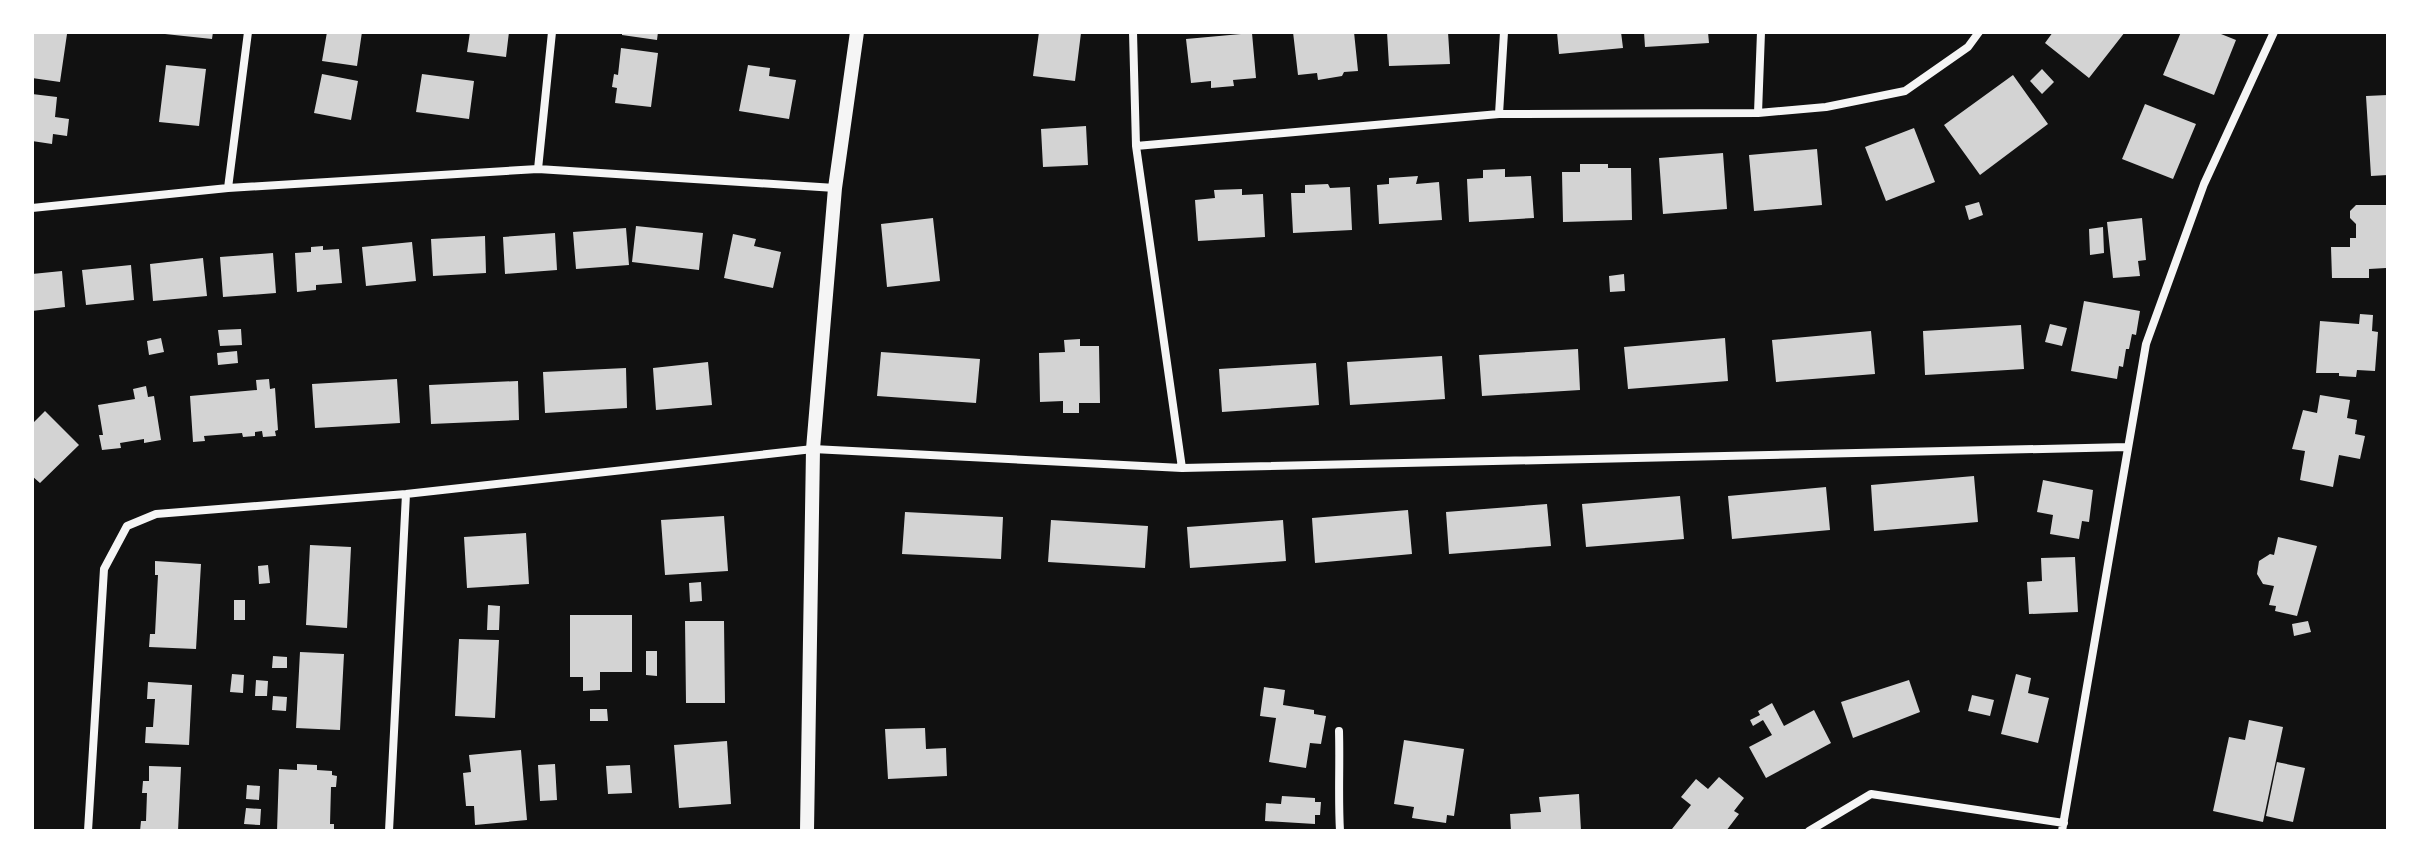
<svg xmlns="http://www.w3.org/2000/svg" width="2420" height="863" font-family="'Archivo Narrow',sans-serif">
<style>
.building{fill:#d3d3d3}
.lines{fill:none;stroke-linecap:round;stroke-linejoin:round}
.minor{stroke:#f5f5f5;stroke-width:8}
.tertiary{stroke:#f5f5f5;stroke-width:14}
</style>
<rect width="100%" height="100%" fill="#111"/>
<path class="building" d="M 32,32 L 67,34 L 60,82 L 32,78 Z
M 165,32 L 213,32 L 212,39 L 165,34 Z
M 327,32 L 362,32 L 357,66 L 322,61 Z
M 470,32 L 509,32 L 506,57 L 467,52 Z
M 622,32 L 658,32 L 657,40 L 622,35 Z
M 1039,32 L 1081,33 L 1075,81 L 1033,76 Z
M 1293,32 L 1354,32 L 1358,71 L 1344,72 L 1342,76 L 1318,80 L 1317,73 L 1298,75 Z
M 1387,32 L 1448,32 L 1450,64 L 1389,66 Z
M 1557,32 L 1621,32 L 1623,48 L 1559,54 Z
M 1644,32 L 1708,32 L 1709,43 L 1645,47 Z
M 2053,32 L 2125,32 L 2089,78 L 2045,43 Z
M 2181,32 L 2216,32 L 2236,40 L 2214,95 L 2163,75 Z
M 1252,33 L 1256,78 L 1233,80 L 1234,86 L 1211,88 L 1211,81 L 1191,83 L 1186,39 Z
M 621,48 L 658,53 L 651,107 L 615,103 L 617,88 L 612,87 L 614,74 L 618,75 Z
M 166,65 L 206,69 L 199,126 L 159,122 Z
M 748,65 L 770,68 L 769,76 L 796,80 L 789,119 L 739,111 Z
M 2042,69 L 2054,82 L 2042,94 L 2030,81 Z
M 322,74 L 358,81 L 351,120 L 314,113 Z
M 422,74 L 474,81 L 469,119 L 416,112 Z
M 2013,75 L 2048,124 L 1980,175 L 1944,125 Z
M 32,94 L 57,97 L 55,117 L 69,119 L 67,136 L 53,134 L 52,144 L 32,141 Z
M 2388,95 L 2388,175 L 2371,176 L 2366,96 Z
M 2145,104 L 2196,124 L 2173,179 L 2122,159 Z
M 1086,126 L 1088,165 L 1043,167 L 1041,129 Z
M 1914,128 L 1935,182 L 1886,201 L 1865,147 Z
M 1817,149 L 1822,205 L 1754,211 L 1749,155 Z
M 1723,153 L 1727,209 L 1663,214 L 1659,158 Z
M 1580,164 L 1608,164 L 1608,168 L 1631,168 L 1632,220 L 1563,222 L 1562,172 L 1580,172 Z
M 1505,169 L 1505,177 L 1531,176 L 1534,218 L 1469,222 L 1467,179 L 1483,178 L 1483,170 Z
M 1418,176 L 1416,184 L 1439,182 L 1442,220 L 1379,224 L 1377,185 L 1389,184 L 1389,178 Z
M 1328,184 L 1330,188 L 1350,187 L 1352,230 L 1293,233 L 1291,193 L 1305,193 L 1305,185 Z
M 1242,189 L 1242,195 L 1263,194 L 1265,237 L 1198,241 L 1195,200 L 1215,198 L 1214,190 Z
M 1979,202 L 1983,215 L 1969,220 L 1965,206 Z
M 2356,205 L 2388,205 L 2388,264 L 2386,264 L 2386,268 L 2369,269 L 2369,278 L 2332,278 L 2331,247 L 2350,247 L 2350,238 L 2356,238 L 2356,224 L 2350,218 L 2350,211 Z
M 933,218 L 940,281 L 887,287 L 881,224 Z
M 2142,218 L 2146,260 L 2138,261 L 2140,276 L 2113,278 L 2107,222 Z
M 636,226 L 703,233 L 699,270 L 632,262 Z
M 2103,227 L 2104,253 L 2090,255 L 2089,229 Z
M 626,228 L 629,265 L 576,269 L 573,232 Z
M 555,233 L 557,270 L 505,274 L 503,237 Z
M 733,234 L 756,239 L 754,246 L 781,252 L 773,288 L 724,278 Z
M 485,236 L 486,273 L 433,276 L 431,239 Z
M 412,242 L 416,281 L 366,286 L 362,247 Z
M 323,246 L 323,250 L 339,249 L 342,283 L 316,285 L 316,290 L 297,292 L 295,253 L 311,252 L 311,247 Z
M 273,253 L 276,293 L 223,297 L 220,257 Z
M 203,258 L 207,296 L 153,301 L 150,264 Z
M 131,265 L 134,300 L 86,305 L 82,270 Z
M 62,271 L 65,307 L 32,311 L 32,274 Z
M 1624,274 L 1625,291 L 1610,292 L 1609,276 Z
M 2084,301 L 2140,311 L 2136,335 L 2132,334 L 2129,349 L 2126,349 L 2123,367 L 2119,366 L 2117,379 L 2071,371 Z
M 2360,314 L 2373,315 L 2372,331 L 2378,332 L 2375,371 L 2357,370 L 2356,377 L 2339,376 L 2339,373 L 2316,373 L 2320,321 L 2359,324 Z
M 2050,324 L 2067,328 L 2062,346 L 2045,342 Z
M 2021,325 L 2024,369 L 1925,375 L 1923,331 Z
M 241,329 L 242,345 L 220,346 L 218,330 Z
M 1871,331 L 1875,374 L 1776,382 L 1772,340 Z
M 161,338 L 164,352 L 149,355 L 147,341 Z
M 1725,338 L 1728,381 L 1628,389 L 1624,347 Z
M 1080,339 L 1080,346 L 1099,346 L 1100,403 L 1079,403 L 1079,413 L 1063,413 L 1063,401 L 1040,402 L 1039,353 L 1065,352 L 1064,340 Z
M 1578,349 L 1580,390 L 1482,396 L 1479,355 Z
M 237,351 L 238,363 L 218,365 L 217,353 Z
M 881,352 L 980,359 L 976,403 L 877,396 Z
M 1442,356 L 1445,399 L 1350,405 L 1347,362 Z
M 708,362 L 712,405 L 656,410 L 653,368 Z
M 1316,363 L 1319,405 L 1222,412 L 1219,369 Z
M 626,368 L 627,408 L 545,413 L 543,372 Z
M 269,379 L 270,389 L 275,388 L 278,430 L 275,431 L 276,436 L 263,437 L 262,431 L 255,432 L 255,436 L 243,437 L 242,433 L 204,436 L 205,441 L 193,442 L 190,396 L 257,390 L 256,380 Z
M 397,379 L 400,423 L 315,428 L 312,384 Z
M 518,381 L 519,420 L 431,424 L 429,385 Z
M 146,386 L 148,397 L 154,396 L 161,440 L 144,443 L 144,439 L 120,443 L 121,448 L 102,450 L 99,435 L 103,435 L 98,405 L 135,399 L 133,389 Z
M 2320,395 L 2350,400 L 2347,418 L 2357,420 L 2355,434 L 2365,436 L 2360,459 L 2339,455 L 2333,487 L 2300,480 L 2305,451 L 2292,449 L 2303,410 L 2317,413 Z
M 45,411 L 79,445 L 40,483 L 32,476 L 32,424 Z
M 1974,476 L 1978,522 L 1874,531 L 1871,485 Z
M 2043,480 L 2093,490 L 2089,522 L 2082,521 L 2079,539 L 2050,534 L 2053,515 L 2037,512 Z
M 1826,487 L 1830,530 L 1732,539 L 1728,496 Z
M 1680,496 L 1684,539 L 1586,547 L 1582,504 Z
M 1547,504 L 1551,546 L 1449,554 L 1446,512 Z
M 1408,510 L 1412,554 L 1315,563 L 1312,518 Z
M 905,512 L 1003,517 L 1001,559 L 902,554 Z
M 724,516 L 728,571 L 665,575 L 661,520 Z
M 1051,520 L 1148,526 L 1145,568 L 1048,562 Z
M 1283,520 L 1286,561 L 1190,568 L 1187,527 Z
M 526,533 L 529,584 L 467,588 L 464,537 Z
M 2278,537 L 2317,546 L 2297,616 L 2275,611 L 2276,606 L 2269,605 L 2274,586 L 2263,584 L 2257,574 L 2259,561 L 2270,554 L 2274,555 Z
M 310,545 L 351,547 L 347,628 L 306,625 Z
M 2075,557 L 2078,612 L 2029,614 L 2027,582 L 2042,581 L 2041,558 Z
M 155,561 L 201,564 L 196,649 L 149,647 L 150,634 L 155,634 L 158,575 L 155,575 Z
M 268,565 L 270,583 L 259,584 L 258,566 Z
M 701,582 L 702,601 L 690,602 L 689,583 Z
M 234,600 L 245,600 L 245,620 L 234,620 Z
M 488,605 L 500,606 L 499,630 L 487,630 Z
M 570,615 L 632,615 L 632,672 L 600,672 L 600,690 L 583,691 L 583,677 L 570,677 Z
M 685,621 L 724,621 L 725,703 L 686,703 Z
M 2308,621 L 2311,632 L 2294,636 L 2292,624 Z
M 459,639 L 499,640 L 495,718 L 455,716 Z
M 646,651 L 657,651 L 657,676 L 646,675 Z
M 300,652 L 344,654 L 340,730 L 296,728 Z
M 273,656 L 287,657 L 287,668 L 272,668 Z
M 232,674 L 244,675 L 243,693 L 230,692 Z
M 2016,674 L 2031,678 L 2028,693 L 2049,698 L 2038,743 L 2001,734 Z
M 256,680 L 268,681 L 267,696 L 255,696 Z
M 1909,680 L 1920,712 L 1853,738 L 1841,702 Z
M 148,682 L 192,685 L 189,745 L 145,743 L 146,727 L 153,727 L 155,699 L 147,699 Z
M 1264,687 L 1285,690 L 1283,705 L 1314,710 L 1314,714 L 1326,716 L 1321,744 L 1310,743 L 1306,768 L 1269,762 L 1276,718 L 1260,716 Z
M 1972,695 L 1994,700 L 1990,716 L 1968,711 Z
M 273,696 L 287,697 L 286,711 L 272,710 Z
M 1772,703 L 1784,726 L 1814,710 L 1831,743 L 1766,778 L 1749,747 L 1772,735 L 1763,720 L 1753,726 L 1750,720 L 1760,715 L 1758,711 Z
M 590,709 L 607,709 L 608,721 L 590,721 Z
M 2249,720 L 2283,727 L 2263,822 L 2213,811 L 2229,737 L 2245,740 Z
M 925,728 L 926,749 L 946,748 L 947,776 L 888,779 L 885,729 Z
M 1404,740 L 1464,749 L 1454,816 L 1447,815 L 1446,823 L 1412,818 L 1414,807 L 1394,804 Z
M 727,741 L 731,804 L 679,808 L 674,745 Z
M 521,750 L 527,820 L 475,825 L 474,806 L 466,806 L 463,773 L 471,772 L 469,755 Z
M 2277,762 L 2305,768 L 2293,822 L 2266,816 Z
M 297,764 L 317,765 L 317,770 L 332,771 L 332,775 L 337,776 L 336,787 L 331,787 L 330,824 L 334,824 L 334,831 L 277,831 L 279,769 L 297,770 Z
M 555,764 L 557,800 L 540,801 L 538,765 Z
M 630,765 L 632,793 L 608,794 L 606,766 Z
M 149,766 L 181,767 L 178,831 L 140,831 L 141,821 L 146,821 L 147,793 L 142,793 L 143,781 L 149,781 Z
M 1719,777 L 1744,798 L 1734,811 L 1739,814 L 1726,831 L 1672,829 L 1691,805 L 1681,797 L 1696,779 L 1708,789 Z
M 247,785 L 260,786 L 259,800 L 246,799 Z
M 1579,794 L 1581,831 L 1511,831 L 1510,814 L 1541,812 L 1539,797 Z
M 1282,796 L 1315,798 L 1315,802 L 1321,802 L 1320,815 L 1315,815 L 1315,824 L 1265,821 L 1266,803 L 1281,804 Z
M 246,808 L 261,809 L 260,825 L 244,824 Z"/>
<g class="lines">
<path class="minor" d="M 1133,32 L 1136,146 L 1182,468
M 1758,113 L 1761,32
M 1499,114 L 1504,32
M 1136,146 L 1499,114 L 1758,113 L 1826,107 L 1905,91 L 1968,47 L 1979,32
M 538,169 L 552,32
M 228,188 L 248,32
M 32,208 L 228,188 L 538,169 L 835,188
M 1339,731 C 1340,765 1338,797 1340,831
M 88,831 L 104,569 L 127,526 L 156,514 L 406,494 L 813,449 L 1182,468 L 2128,447
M 389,831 L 406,494
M 1809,831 L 1871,794 L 2064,823
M 2062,831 L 2146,344 L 2204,184 L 2274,32"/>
<path class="tertiary" d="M 807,831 L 813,449 L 835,188 L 857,32"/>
</g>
<rect width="2420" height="863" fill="none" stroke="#ffffff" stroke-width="68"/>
</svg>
